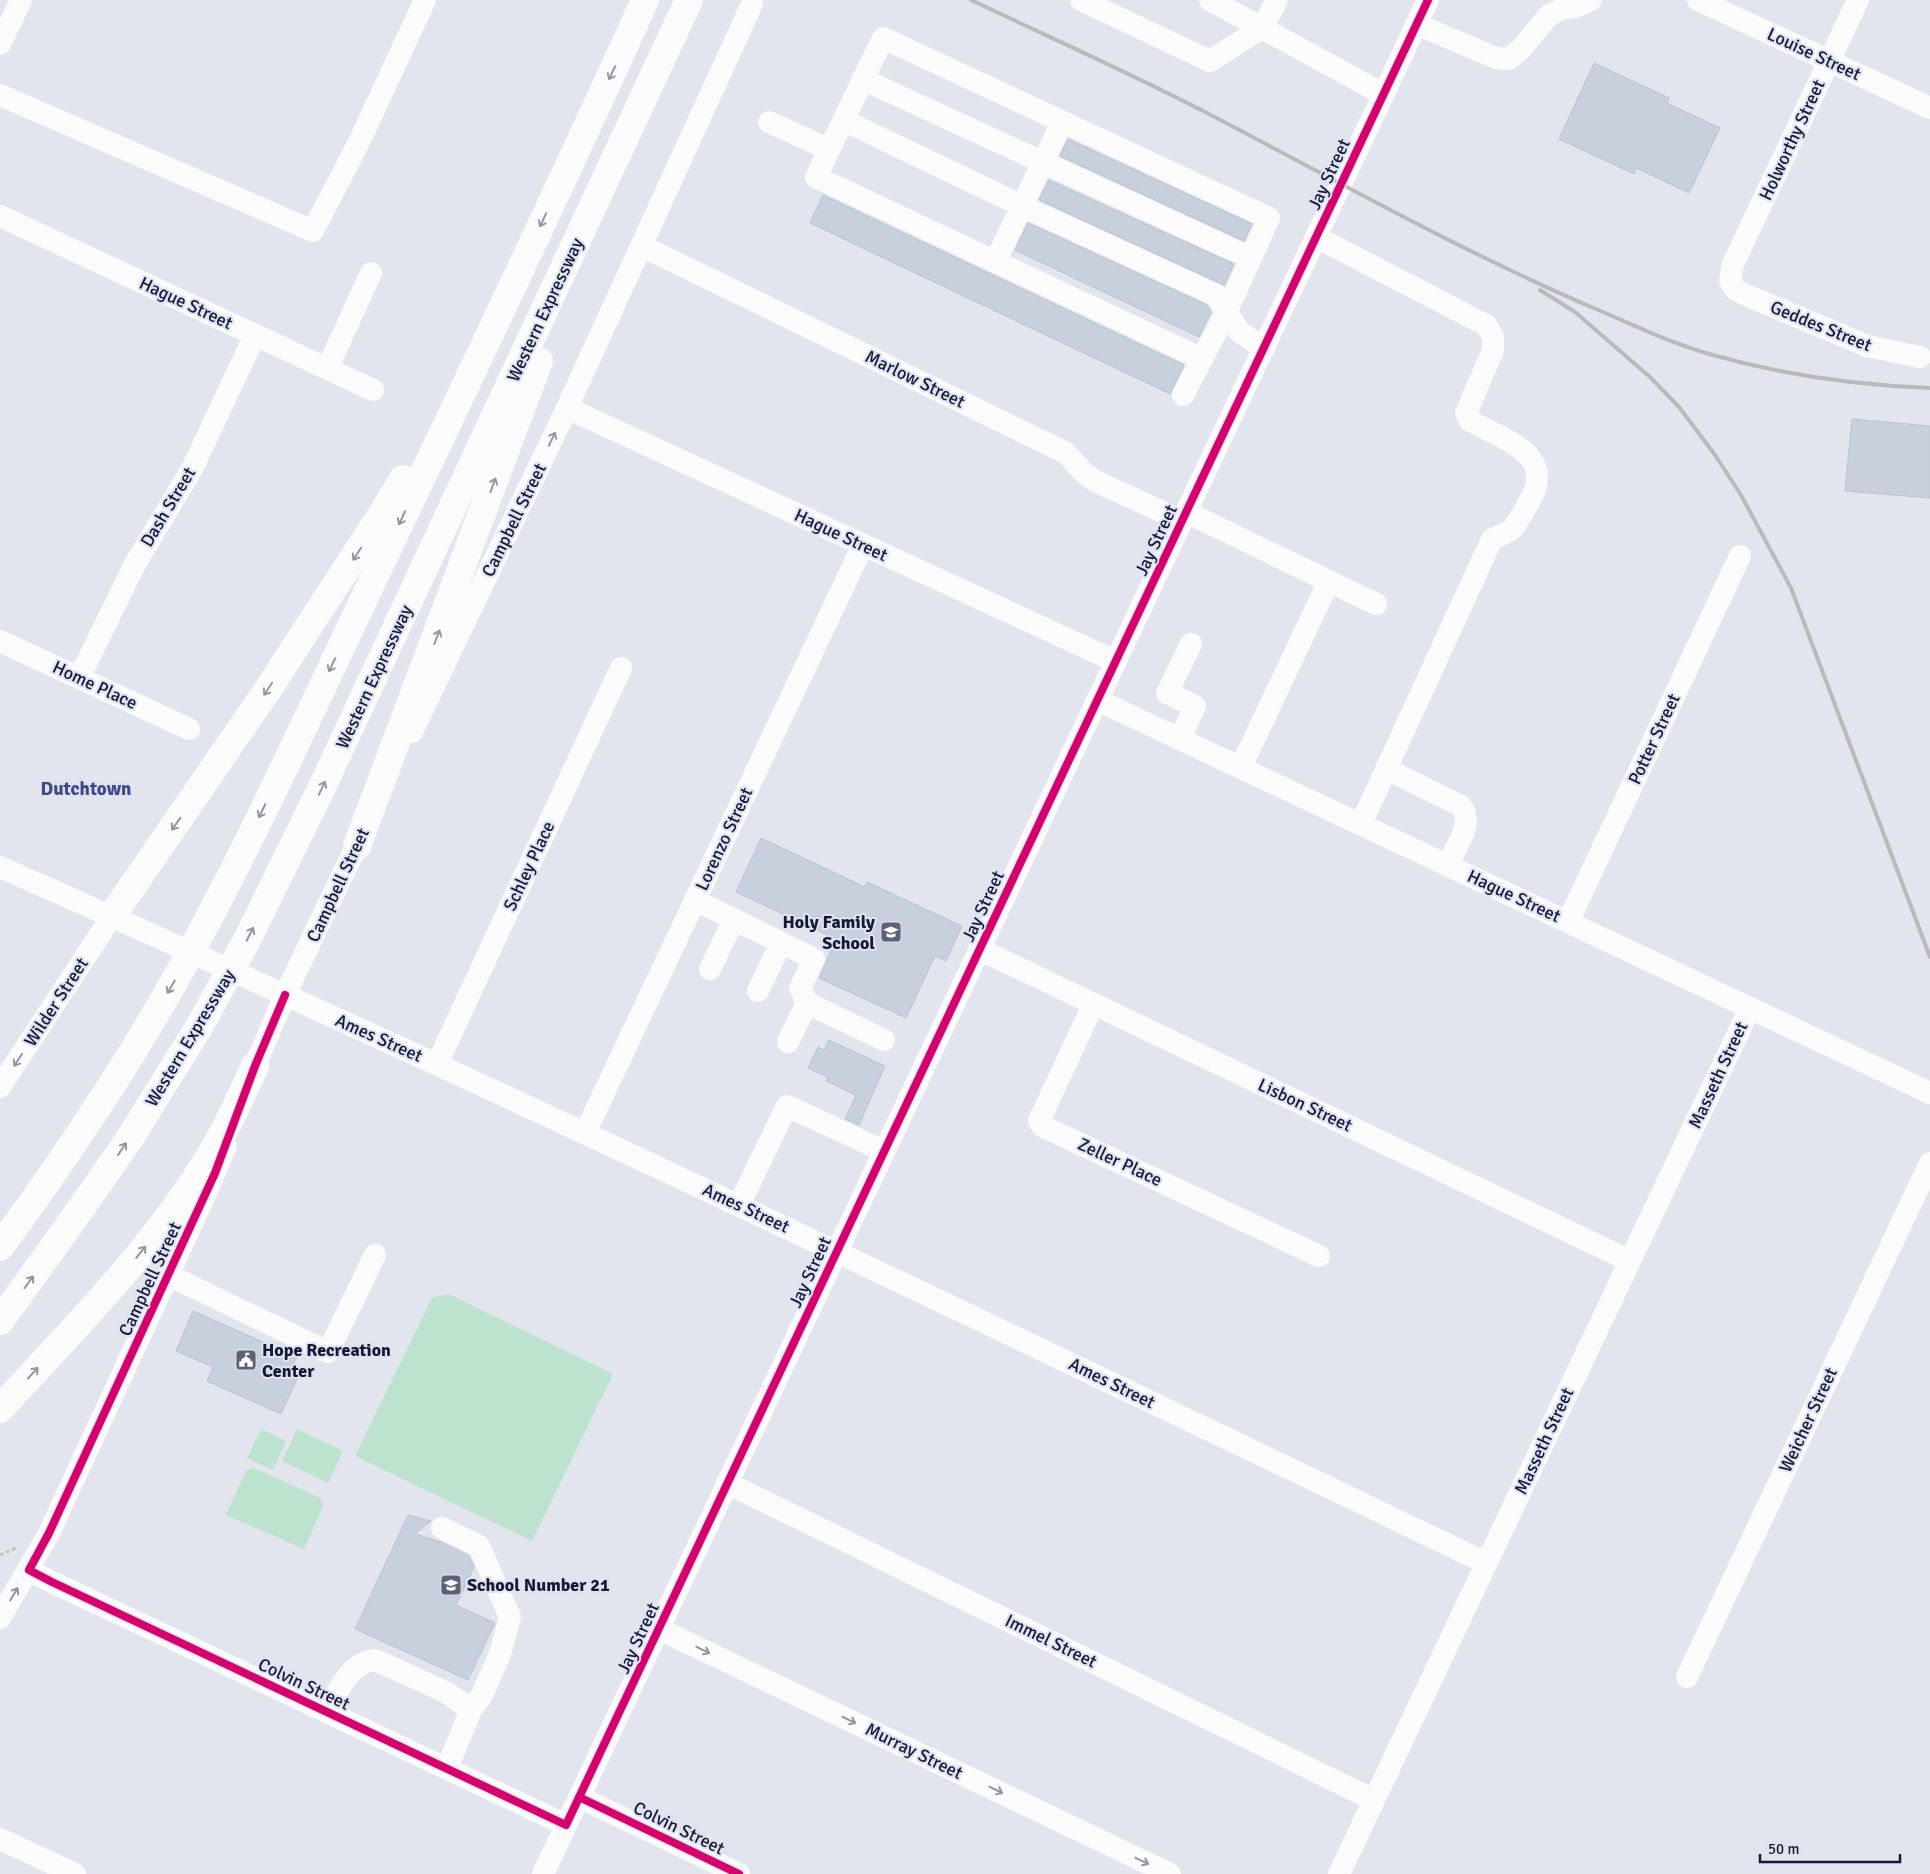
<svg xmlns="http://www.w3.org/2000/svg" width="1930" height="1874" font-family="Signika,sans-serif">
<style>
.green{fill:#bde2ce}
.building{fill:#c9d0dd;stroke:#b8c3d2}
.lines{fill:none;stroke-linecap:round;stroke-linejoin:round}
.path{stroke:#c3c4ca;stroke-width:3;stroke-dasharray:4 2.5;stroke-linecap:butt}
.minor{stroke:#fbfbfc;stroke-width:22}
.highway{stroke:#fbfbfc;stroke-width:28}
.rail{stroke:#bababe;stroke-width:4}
.cycleway-casing{stroke:#dee2f1;stroke-width:11}
.cycleway{stroke:#d6006c;stroke-width:8}
.oneway{stroke:#9496a2}
.labels{text-anchor:middle;stroke-width:4;stroke-linejoin:round;paint-order:stroke}
.street-label{font-size:18px;fill:#151a34;stroke:#dee2f1}
.poi-label{font-size:18px;font-weight:bold;fill:#151a34;stroke:#dee2f1;text-anchor:start}
.neighbourhood-label{font-size:19px;font-weight:bold;fill:#3f4989;stroke:#dee2f1}
</style>
<rect width="100%" height="100%" fill="#e2e5ed"/>
<path class="green" d="M 449,1294 L 613,1374 L 532,1541 L 355,1456 L 432,1298 Z
M 261,1429 L 286,1441 L 273,1470 L 247,1458 Z
M 297,1429 L 343,1451 L 328,1483 L 282,1461 Z
M 254,1468 L 320,1498 L 323,1506 L 304,1549 L 226,1515 L 246,1471 Z"/>
<path class="building" d="M 1594,63 L 1669,98 L 1667,103 L 1720,128 L 1689,193 L 1636,168 L 1634,174 L 1559,139 Z
M 1068,139 L 1252,224 L 1244,241 L 1060,156 Z
M 1049,180 L 1234,264 L 1224,285 L 1039,200 Z
M 823,195 L 1184,365 L 1170,394 L 810,223 Z
M 1028,223 L 1207,305 L 1211,312 L 1199,337 L 1015,250 Z
M 1852,419 L 1930,426 L 1930,498 L 1845,491 Z
M 761,838 L 865,887 L 867,882 L 962,926 L 946,961 L 935,956 L 906,1018 L 819,978 L 836,939 L 736,892 Z
M 829,1040 L 885,1066 L 859,1125 L 845,1119 L 856,1095 L 826,1081 L 828,1077 L 808,1068 L 818,1047 L 824,1050 Z
M 193,1311 L 297,1357 L 293,1364 L 302,1368 L 281,1414 L 207,1381 L 213,1367 L 176,1351 Z
M 408,1515 L 431,1521 L 415,1534 L 441,1542 L 469,1556 L 474,1567 L 456,1605 L 495,1623 L 468,1680 L 355,1629 Z"/>
<g class="lines">
<path class="path" d="M 0,1555 L 16,1548"/>
<path class="minor" d="M 1081,0 L 1210,61 L 1262,28 L 1210,0
M 1277,0 L 1262,28 L 1383,94
M 1698,0 L 1930,108
M 1858,0 L 1733,264 L 1730,281 L 1735,289 L 1746,295 L 1867,346 L 1920,357
M 1416,24 L 1496,58 L 1509,59 L 1521,49 L 1549,15 L 1562,9 L 1575,7 L 1591,0
M 883,38 L 1269,218 L 1226,313 L 1202,359 L 816,177 Z
M 0,44 L 21,0
M 862,79 L 1251,258
M 0,95 L 313,231 L 360,140 L 425,0
M 843,120 L 1022,206 L 1216,295 L 1239,331 L 1264,349
M 769,122 L 828,149
M 0,216 L 373,390
M 1316,237 L 1486,325 L 1493,337 L 1493,350 L 1466,413 L 1469,420 C 1501,440 1558,452 1529,502 C 1524,510 1519,521 1513,528 C 1508,533 1498,536 1492,539 L 1361,824
M 642,246 L 1066,453 L 1084,473 L 1095,481 L 1182,521
M 995,262 L 1062,122
M 327,369 L 371,273
M 1183,395 L 1202,359
M 567,408 L 1115,661
M 1186,512 L 1376,604
M 0,641 L 189,729
M 79,678 L 135,564 L 192,469 L 255,335
M 1097,700 L 1930,1093
M 412,732 L 567,408 L 752,4
M 1180,739 L 1195,706 L 1167,693 L 1191,644
M 1241,767 L 1329,581
M 1386,769 L 1461,806 C 1475,824 1455,848 1447,865
M 0,867 C 501,1088 993,1326 1486,1563
M 695,900 L 814,959 L 800,988 L 807,1003 L 884,1040
M 1568,922 L 1740,556
M 979,949 L 1630,1261
M 710,969 L 734,919
M 758,991 L 781,943
M 1093,1005 L 1039,1121 L 1042,1126 L 1319,1256
M 788,1042 L 807,1003
M 437,1064 L 621,668
M 249,1080 L 285,995 L 364,830
M 0,1087 L 112,916
M 585,1133 L 863,545
M 739,1205 L 787,1106 L 884,1151
M 168,1275 L 328,1352 L 375,1255
M 727,1483 L 1374,1800
M 442,1528 L 479,1546 L 510,1617 L 500,1654 L 482,1695 L 471,1710 L 447,1768
M 29,1570 L 52,1582 L 566,1825
M 0,1618 L 49,1533 L 206,1193 L 226,1146
M 659,1629 L 1170,1874
M 1687,1677 L 1930,1163
M 326,1712 C 338,1691 349,1663 375,1660 L 446,1692 L 471,1710
M 579,1797 L 739,1874
M 0,1839 L 75,1874
M 543,1874 L 1428,0
M 1339,1874 L 1750,1008"/>
<path class="highway" d="M 357,846 L 539,361
M 112,916 L 264,695 L 382,514 L 403,479
M 0,1247 C 61,1164 120,1077 171,987 C 249,850 313,705 381,563 C 470,376 560,189 645,0
M 0,1321 L 70,1224 L 128,1141 L 199,1027 L 248,938 L 323,785 L 689,0
M 0,1409 C 74,1328 154,1249 211,1154 C 228,1126 241,1096 255,1066"/>
<path class="rail" d="M 971,0 C 1049,37 1130,73 1207,113 C 1336,180 1462,252 1596,309 C 1634,325 1672,344 1713,355 C 1783,375 1857,385 1930,388
M 1540,290 L 1575,312 L 1650,377 L 1679,407 L 1715,455 L 1741,495 L 1791,588 L 1930,957"/>
<g class="cycleway-casing">
<path id="cycleway" d="M 285,995 L 255,1066 L 215,1173 L 49,1533 L 29,1570 L 52,1582 L 566,1825 L 1428,0
M 579,1797 L 739,1874"/>
</g>
<use href="#cycleway" class="cycleway"/>
</g>
<defs><path id="oneway-shaft" d="M-6 0H5M1.5-3L5.5 0L1.5 3" fill="none" stroke-width="1.6" stroke-linecap="round" stroke-linejoin="round" transform="scale(1.25)"/></defs>
<g class="oneway">
<use href="#oneway-shaft" transform="translate(612 73) rotate(115)"/>
<use href="#oneway-shaft" transform="translate(543 220) rotate(115)"/>
<use href="#oneway-shaft" transform="translate(552 439) rotate(-65)"/>
<use href="#oneway-shaft" transform="translate(493 485) rotate(-70)"/>
<use href="#oneway-shaft" transform="translate(402 518) rotate(115)"/>
<use href="#oneway-shaft" transform="translate(357 554) rotate(123)"/>
<use href="#oneway-shaft" transform="translate(437 637) rotate(-69)"/>
<use href="#oneway-shaft" transform="translate(332 665) rotate(115)"/>
<use href="#oneway-shaft" transform="translate(268 689) rotate(123)"/>
<use href="#oneway-shaft" transform="translate(322 788) rotate(-65)"/>
<use href="#oneway-shaft" transform="translate(262 811) rotate(116)"/>
<use href="#oneway-shaft" transform="translate(176 824) rotate(125)"/>
<use href="#oneway-shaft" transform="translate(250 934) rotate(-63)"/>
<use href="#oneway-shaft" transform="translate(171 987) rotate(120)"/>
<use href="#oneway-shaft" transform="translate(18 1060) rotate(124)"/>
<use href="#oneway-shaft" transform="translate(122 1149) rotate(-56)"/>
<use href="#oneway-shaft" transform="translate(141 1252) rotate(-51)"/>
<use href="#oneway-shaft" transform="translate(29 1282) rotate(-54)"/>
<use href="#oneway-shaft" transform="translate(33 1373) rotate(-47)"/>
<use href="#oneway-shaft" transform="translate(14 1594) rotate(-59)"/>
<use href="#oneway-shaft" transform="translate(703 1650) rotate(26)"/>
<use href="#oneway-shaft" transform="translate(849 1720) rotate(26)"/>
<use href="#oneway-shaft" transform="translate(996 1790) rotate(26)"/>
<use href="#oneway-shaft" transform="translate(1142 1861) rotate(26)"/>
</g>
<defs>
<g id="school-square" transform="scale(1.125)"><rect x="-9" y="-9" width="18" height="18" rx="4" fill="#5d6175" stroke="#dee2f1"/><path d="M0-5L7-2L0 1L-7-2ZM-4 1L0 2.5L4 1V4Q0 6-4 4Z" fill="#fff"/></g>
<g id="civic-square" transform="scale(1.125)"><rect x="-9" y="-9" width="18" height="18" rx="4" fill="#5d6175" stroke="#dee2f1"/><path d="M-.6-6.5H3V-4.5H.6V-3L4-1V1h2V6H-6V1h2V-1L-.6-3ZM-1.2 2.5V6h2.4V2.5Z" fill="#fff"/></g>
</defs>
<g fill-rule="evenodd">
<use href="#school-square" x="891" y="932"/>
<use href="#civic-square" x="246" y="1360"/>
<use href="#school-square" x="451" y="1585"/>
</g>
<g class="labels">
<g class="street-label">
<text transform="translate(1814 54) rotate(25)" y="6">Louise Street</text>
<text transform="translate(1792 140) rotate(-65)" y="6">Holworthy Street</text>
<text transform="translate(1329 174) rotate(-65)" y="6">Jay Street</text>
<text transform="translate(186 303) rotate(25)" y="6">Hague Street</text>
<text transform="translate(545 310) rotate(-65)" y="6">Western Expressway</text>
<text transform="translate(1821 326) rotate(22)" y="6">Geddes Street</text>
<text transform="translate(915 379) rotate(26)" y="6">Marlow Street</text>
<text transform="translate(168 507) rotate(-59)" y="6">Dash Street</text>
<text transform="translate(514 520) rotate(-64)" y="6">Campbell Street</text>
<text transform="translate(841 535) rotate(25)" y="6">Hague Street</text>
<text transform="translate(1156 540) rotate(-65)" y="6">Jay Street</text>
<text transform="translate(374 677) rotate(-65)" y="6">Western Expressway</text>
<text transform="translate(95 685) rotate(25)" y="6">Home Place</text>
<text transform="translate(1654 739) rotate(-65)" y="6">Potter Street</text>
<text transform="translate(724 839) rotate(-65)" y="6">Lorenzo Street</text>
<text transform="translate(529 866) rotate(-65)" y="6">Schley Place</text>
<text transform="translate(338 885) rotate(-65)" y="6">Campbell Street</text>
<text transform="translate(1514 896) rotate(25)" y="6">Hague Street</text>
<text transform="translate(983 906) rotate(-65)" y="6">Jay Street</text>
<text transform="translate(56 1002) rotate(-57)" y="6">Wilder Street</text>
<text transform="translate(190 1038) rotate(-59)" y="6">Western Expressway</text>
<text transform="translate(379 1038) rotate(24)" y="6">Ames Street</text>
<text transform="translate(1718 1075) rotate(-65)" y="6">Masseth Street</text>
<text transform="translate(1305 1105) rotate(25)" y="6">Lisbon Street</text>
<text transform="translate(1120 1162) rotate(25)" y="6">Zeller Place</text>
<text transform="translate(746 1208) rotate(25)" y="6">Ames Street</text>
<text transform="translate(810 1272) rotate(-65)" y="6">Jay Street</text>
<text transform="translate(150 1279) rotate(-65)" y="6">Campbell Street</text>
<text transform="translate(1112 1383) rotate(26)" y="6">Ames Street</text>
<text transform="translate(1808 1420) rotate(-65)" y="6">Weicher Street</text>
<text transform="translate(1544 1441) rotate(-65)" y="6">Masseth Street</text>
<text transform="translate(638 1638) rotate(-65)" y="6">Jay Street</text>
<text transform="translate(1051 1641) rotate(26)" y="6">Immel Street</text>
<text transform="translate(304 1684) rotate(25)" y="6">Colvin Street</text>
<text transform="translate(914 1751) rotate(26)" y="6">Murray Street</text>
<text transform="translate(679 1828) rotate(26)" y="6">Colvin Street</text>
</g>
<g class="poi-label">
<text x="875" y="928" text-anchor="end">Holy Family<tspan x="875" dy="21">School</tspan></text>
<text x="262" y="1356">Hope Recreation<tspan x="262" dy="21">Center</tspan></text>
<text x="467" y="1591">School Number 21</text>
</g>
<g class="neighbourhood-label">
<text x="86" y="795">Dutchtown</text>
</g>
</g>
<path d="M1760 1854v8h140v-8" fill="none" stroke="#151a34" stroke-width="2.5"/>
<text x="1768" y="1854" font-size="15" fill="#151a34" stroke="#dee2f1" stroke-width="4" paint-order="stroke">50 m</text>
</svg>
